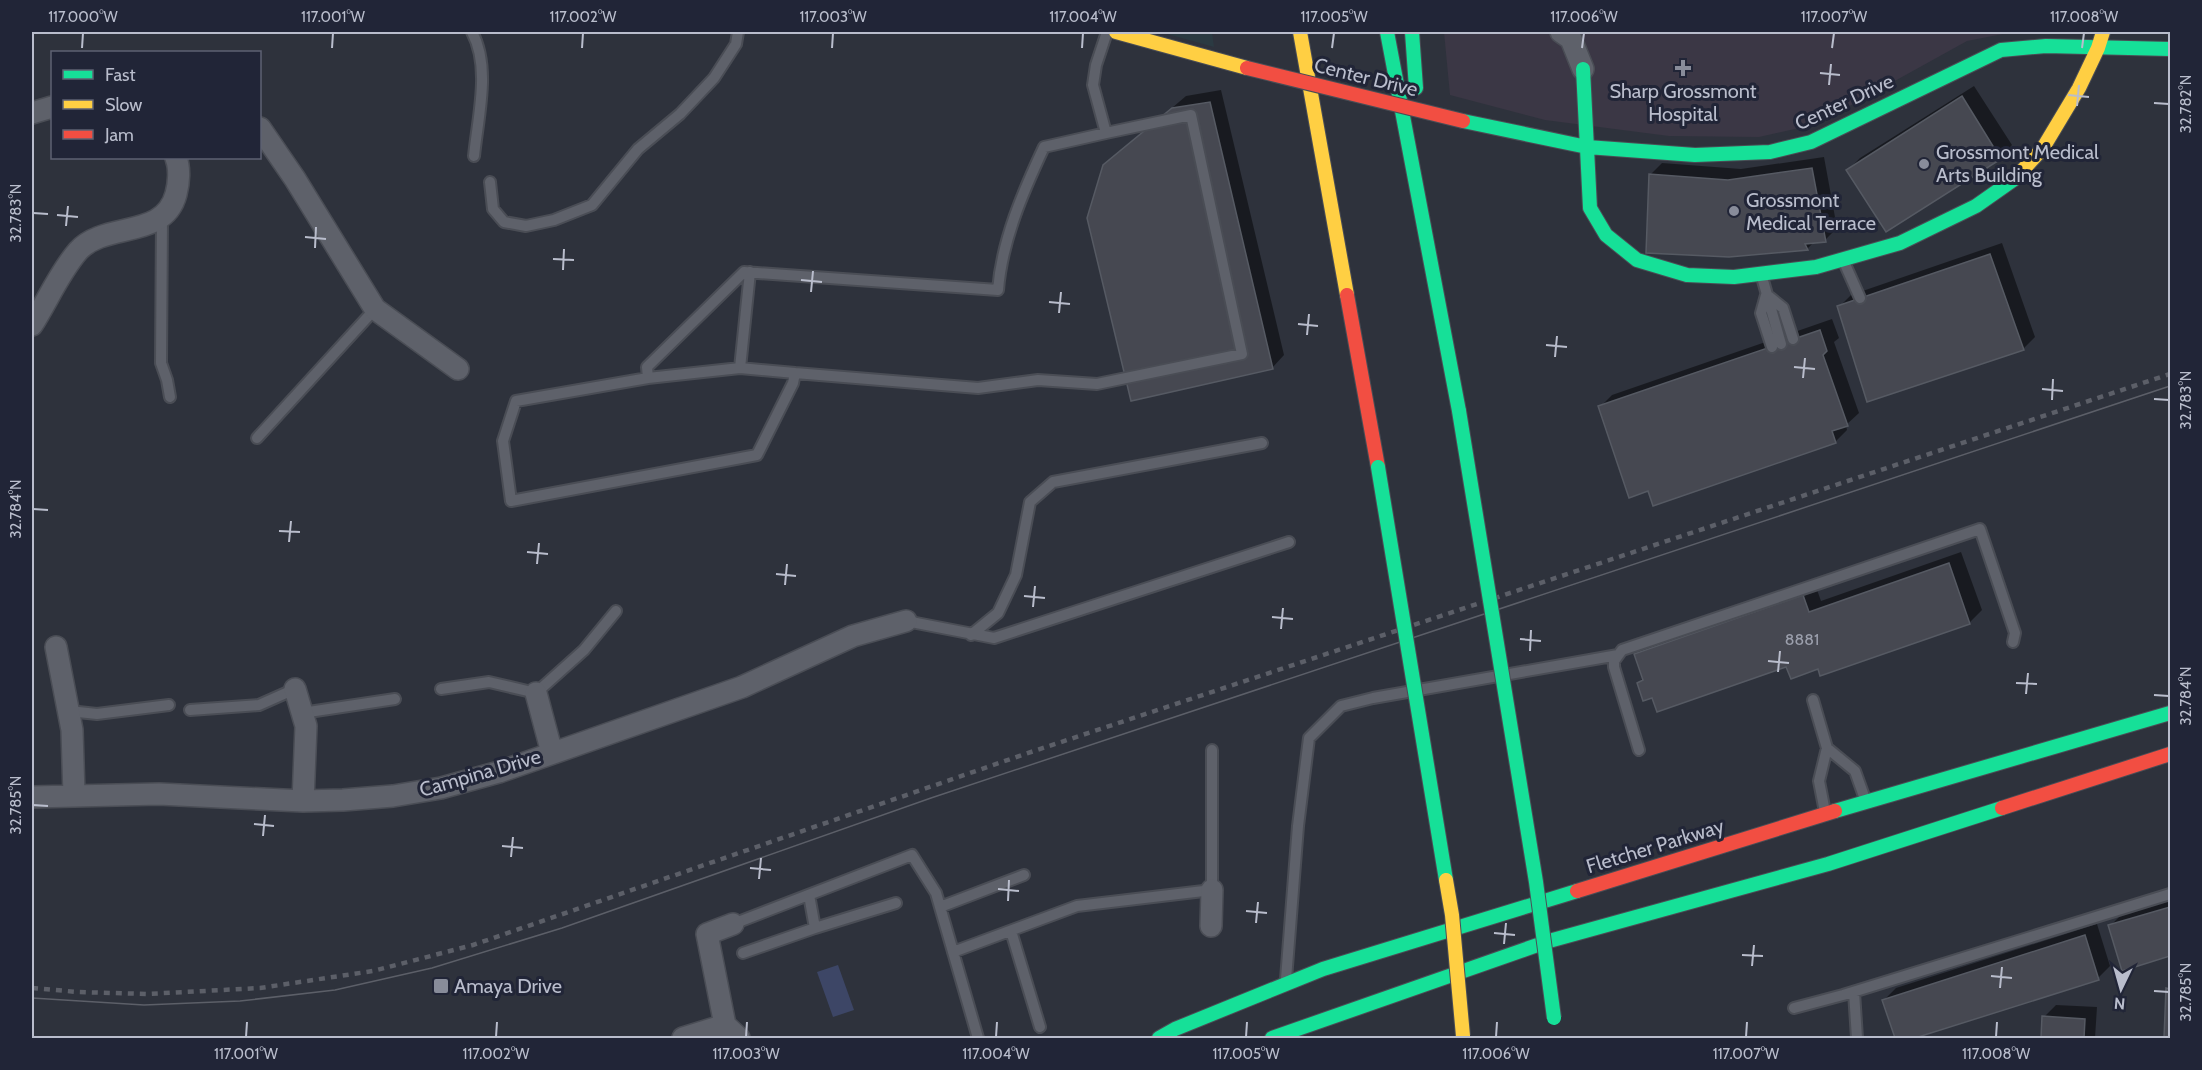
<svg xmlns="http://www.w3.org/2000/svg" width="2202" height="1070" font-family="Cabin,sans-serif">
<style>
.medical{fill:#3b3745}
.green{fill:#2b3a42}
.water{fill:#3d4666}
.shadow{fill:#0007}
.building{fill:#464851;stroke:#565a63;stroke-width:1.5}
.lines{fill:none;stroke-linecap:round;stroke-linejoin:round}
.lane-casing{stroke:#4a4d55;stroke-width:14}
.street-casing{stroke:#4a4d55;stroke-width:24}
.fast-casing{stroke:#4a4d55;stroke-width:16}
.slow-casing{stroke:#4a4d55;stroke-width:16}
.jam-casing{stroke:#4a4d55;stroke-width:16}
.lane{stroke:#5e616a;stroke-width:10}
.street{stroke:#5e616a;stroke-width:21}
.fast{stroke:#16e098;stroke-width:14}
.slow{stroke:#ffcf43;stroke-width:14}
.jam{stroke:#f24e42;stroke-width:14}
.tram{stroke:#5c5f68;stroke-width:1.5}
.rail{stroke:#5c5f68;stroke-width:4.5;stroke-dasharray:6 6;stroke-linecap:butt}
.fast-bridge-casing{stroke:#4a4d55;stroke-width:16;stroke-linecap:butt}
.slow-bridge-casing{stroke:#4a4d55;stroke-width:16;stroke-linecap:butt}
.jam-bridge-casing{stroke:#4a4d55;stroke-width:16;stroke-linecap:butt}
.fast-bridge{stroke:#16e098;stroke-width:14}
.slow-bridge{stroke:#ffcf43;stroke-width:14}
.jam-bridge{stroke:#f24e42;stroke-width:14}
.ticks{fill:none;stroke:#b9bdcc;stroke-width:2}
.poi-dot{fill:#888c9a;stroke:#212537;stroke-width:2}
.labels{text-anchor:middle;stroke-width:6;stroke-linejoin:round;paint-order:stroke}
.number-label{font-size:16px;fill:#9ca0ad}
.street-label{font-size:20px;fill:#b9bdcc;stroke:#212537}
.poi-label{font-size:20px;fill:#b9bdcc;stroke:#212537;text-anchor:start}
.neatline{fill:none;stroke:#b9bdcc;stroke-width:2}
.ticks-label{font-size:15px;text-anchor:middle;fill:#b9bdcc}
</style>
<rect width="100%" height="100%" fill="#2e323c"/>
<path class="medical" d="M 1444,32 L 2013,32 L 1967,41 L 1817,124 L 1759,137 L 1669,136 L 1545,120 L 1450,95 Z"/>
<path class="green" d="M 1160,32 L 1212,32 L 1214,47 Z"/>
<path class="water" d="M 838,965 L 854,1010 L 833,1017 L 817,972 Z"/>
<path class="shadow" d="M 1974,86 L 2012,145 L 2001,157 L 1886,230 L 1848,170 L 1860,158 Z
M 1221,90 L 1284,355 L 1272,368 L 1104,166 L 1186,96 Z
M 1824,157 L 1837,228 L 1825,240 L 1814,242 L 1807,249 L 1650,175 L 1662,163 L 1741,169 Z
M 2002,243 L 2035,337 L 2023,349 L 1839,307 L 1851,295 Z
M 1832,319 L 1839,338 L 1834,342 L 1859,413 L 1846,425 L 1847,430 L 1835,442 L 1649,489 L 1600,407 L 1612,395 Z
M 1961,552 L 1982,610 L 1970,622 L 1821,674 L 1819,667 L 1787,665 L 1653,696 L 1638,683 L 1644,677 L 1636,654 L 1648,642 L 1815,584 L 1821,601 Z
M 2170,899 L 2170,955 L 2123,969 L 2110,926 L 2122,914 Z
M 2097,924 L 2110,966 L 2098,978 L 1910,1038 L 1896,1038 L 1884,1000 L 1896,988 Z
M 2170,986 L 2170,1038 L 2165,1038 L 2168,989 Z
M 2056,1005 L 2097,1007 L 2095,1038 L 2043,1038 L 2044,1017 Z"/>
<path class="building" d="M 1962,96 L 2001,159 L 1886,232 L 1846,170 Z
M 1210,102 L 1273,369 L 1131,401 L 1087,218 L 1103,165 L 1172,108 Z
M 1812,168 L 1826,242 L 1805,244 L 1808,250 L 1729,257 L 1646,253 L 1649,174 L 1728,180 Z
M 1990,254 L 2024,350 L 1867,402 L 1837,306 Z
M 1820,330 L 1827,351 L 1823,355 L 1848,426 L 1832,431 L 1836,443 L 1653,506 L 1648,491 L 1629,498 L 1598,406 Z
M 1949,563 L 1970,624 L 1820,676 L 1818,669 L 1791,679 L 1786,667 L 1657,712 L 1652,698 L 1643,701 L 1637,683 L 1643,680 L 1634,654 L 1803,595 L 1809,612 Z
M 2170,907 L 2170,956 L 2122,971 L 2108,925 Z
M 2085,935 L 2099,980 L 1915,1038 L 1895,1038 L 1882,1000 Z
M 2166,988 L 2170,989 L 2170,1038 L 2164,1038 Z
M 2042,1016 L 2085,1019 L 2084,1038 L 2041,1038 Z"/>
<g class="lines">
<g class="lane-casing">
<path id="lane" d="M 472,32 C 491,67 478,116 474,156
M 490,182 L 493,209 L 504,222 L 526,226 L 554,220 L 592,205 L 638,149 L 680,114 L 714,78 L 736,44 L 738,32
M 162,218 L 161,363 L 167,380 L 170,397
M 1844,262 L 1860,298
M 750,272 L 740,368 L 795,373 L 793,383 L 757,455 L 511,501 L 503,441 L 516,401 L 648,378 L 647,367 L 744,272 L 998,290 C 1002,240 1023,192 1044,147 L 1106,133 L 1093,85 L 1096,65 L 1107,32
M 1762,277 L 1781,344
M 1766,295 L 1761,313 L 1772,347
M 1767,295 L 1783,308 L 1793,339
M 795,373 L 978,388 L 1038,380 L 1097,384 L 1242,354 L 1191,115 L 1106,133
M 648,378 L 740,368
M 257,438 L 375,309
M 906,621 L 994,638 L 1289,542
M 971,635 L 998,613 L 1016,575 L 1030,502 L 1053,482 L 1262,443
M 441,689 L 489,682 L 536,693 L 584,650 L 616,611
M 1813,700 L 1827,748
M 190,710 L 259,705 L 295,689
M 69,711 L 97,714 L 169,705
M 302,713 L 395,699
M 1639,750 L 1614,667 L 1614,661 L 1622,650 L 1980,529 L 2015,633 L 2013,642
M 1825,812 L 1819,781 L 1827,748 L 1855,771 L 1865,799
M 940,907 L 1024,875
M 733,924 L 912,855 L 936,893 L 978,1038
M 815,928 L 896,903
M 1011,931 L 1040,1027
M 953,952 L 1077,906 L 1212,890 L 1212,750
M 743,953 L 815,928 L 809,895
M 1286,979 L 1298,826 L 1309,738 L 1341,706 L 1373,698 L 1618,655
M 1854,992 L 1857,1038
M 1794,1008 L 1843,995 L 2170,894"/>
</g>
<g class="street-casing">
<path id="street" d="M 1561,32 L 1571,39 L 1583,69
M 32,113 L 52,107
M 260,128 L 295,179 L 375,309 L 458,369
M 32,325 C 47,302 59,273 78,251 C 105,221 164,240 176,194 C 179,183 180,168 176,158
M 56,647 L 72,730 L 74,795
M 295,689 L 306,726 L 303,801
M 536,693 L 552,753
M 32,797 L 159,794 L 303,801 L 343,800 L 393,796 L 441,788 L 499,772 L 742,687 L 853,636 L 906,621
M 1211,926 L 1212,890
M 725,1025 L 707,934 L 733,924
M 683,1038 L 725,1025 L 739,1038"/>
</g>
<g class="fast-casing">
<path id="fast" d="M 1387,32 L 1459,411
M 1412,32 L 1416,88
M 1583,69 L 1590,208 L 1606,235 L 1637,260 L 1687,275 L 1734,277 L 1816,267 L 1900,243 L 1976,206 L 2013,180 L 2021,172
M 1463,121 L 1587,147 L 1695,155 L 1770,152 L 1811,142 L 2001,50 L 2046,46 L 2170,49
M 1835,811 L 2170,713
M 1159,1038 L 1175,1029 L 1323,969 L 1577,891
M 1272,1038 L 1549,941 L 1828,864 L 2002,808"/>
</g>
<g class="slow-casing">
<path id="slow" d="M 1116,32 L 1247,68
M 1300,32 L 1347,295
M 2021,172 L 2043,148 L 2079,88 L 2098,48 L 2103,32"/>
</g>
<g class="jam-casing">
<path id="jam" d="M 1347,295 L 1378,467
M 2002,808 L 2170,754
M 1577,891 L 1835,811"/>
</g>
<use href="#lane" class="lane"/>
<use href="#street" class="street"/>
<use href="#fast" class="fast"/>
<use href="#slow" class="slow"/>
<use href="#jam" class="jam"/>
<path class="tram" d="M 32,998 L 144,1005 L 240,1001 L 335,990 L 432,968 L 562,928 L 931,798 L 2170,386"/>
<path class="rail" d="M 32,988 L 78,992 L 147,994 L 260,988 L 373,971 L 473,945 L 1025,754 L 2170,374"/>
<g class="fast-bridge-casing">
<path id="fast-bridge" d="M 1459,411 L 1536,882 L 1554,1018
M 1378,467 L 1446,880"/>
</g>
<g class="slow-bridge-casing">
<path id="slow-bridge" d="M 1446,880 L 1452,915 L 1463,1036"/>
</g>
<g class="jam-bridge-casing">
<path id="jam-bridge" d="M 1247,68 L 1463,121"/>
</g>
<use href="#fast-bridge" class="fast-bridge"/>
<use href="#slow-bridge" class="slow-bridge"/>
<use href="#jam-bridge" class="jam-bridge"/>
</g>
<path class="ticks" d="M 82,48 L 83,33M 332,48 L 333,33M 582,48 L 583,33M 832,48 L 833,33M 1082,48 L 1083,33M 1332,48 L 1334,33M 1582,48 L 1584,33M 1832,48 L 1834,33M 2082,48 L 2084,33M 1820,73 L 1840,75M 1829,85 L 1831,64M 2068,95 L 2089,97M 2154,103 L 2169,104M 2077,106 L 2079,85M 33,213 L 48,214M 57,215 L 78,217M 66,226 L 68,206M 305,237 L 326,239M 315,248 L 316,227M 553,259 L 574,260M 563,270 L 564,249M 801,280 L 822,282M 811,292 L 813,271M 1049,302 L 1070,304M 1059,313 L 1061,292M 1298,324 L 1318,326M 1307,335 L 1309,314M 1546,345 L 1567,347M 1555,357 L 1557,336M 1794,367 L 1815,369M 1803,378 L 1805,358M 2042,389 L 2063,391M 2154,399 L 2169,400M 2052,400 L 2053,379M 33,509 L 48,510M 279,531 L 300,532M 289,542 L 291,521M 527,552 L 548,554M 537,564 L 539,543M 776,574 L 796,576M 785,585 L 787,564M 1024,596 L 1045,598M 1033,607 L 1035,586M 1272,617 L 1293,619M 1281,629 L 1283,608M 1520,639 L 1541,641M 1530,651 L 1531,630M 1768,661 L 1789,663M 1778,672 L 1780,651M 2016,683 L 2037,684M 2026,694 L 2028,673M 2154,695 L 2169,696M 33,805 L 48,806M 254,824 L 274,826M 263,836 L 265,815M 502,846 L 523,848M 511,857 L 513,837M 750,868 L 771,870M 759,879 L 761,858M 998,889 L 1019,891M 1008,901 L 1009,880M 1246,911 L 1267,913M 1256,923 L 1258,902M 1494,933 L 1515,935M 1504,944 L 1506,923M 1742,955 L 1763,956M 1752,966 L 1754,945M 1991,976 L 2012,978M 2000,988 L 2002,967M 2154,991 L 2169,992M 246,1037 L 247,1022M 496,1037 L 497,1022M 746,1037 L 747,1022M 996,1037 L 997,1022M 1246,1037 L 1247,1022M 1496,1037 L 1497,1022M 1746,1037 L 1747,1022M 1996,1037 L 1997,1022"/>
<g class="poi-dot">
<path d="M1680 59h6v6h6v6h-6v6h-6v-6h-6v-6h6z"/>
<circle cx="1924" cy="164" r="6"/>
<circle cx="1734" cy="211" r="6"/>
<rect x="433" y="978" width="16" height="16" rx="3"/>
</g>
<g class="labels">
<g class="number-label">
<text x="1802" y="645">8881</text>
</g>
<g class="street-label">
<text transform="translate(1366 77) rotate(14)" y="7">Center Drive</text>
<text transform="translate(1844 102) rotate(-25)" y="7">Center Drive</text>
<text transform="translate(480 773) rotate(-16)" y="7">Campina Drive</text>
<text transform="translate(1655 846) rotate(-17)" y="7">Fletcher Parkway</text>
</g>
<g class="poi-label">
<text x="1683" y="98" text-anchor="middle">Sharp Grossmont<tspan x="1683" dy="23">Hospital</tspan></text>
<text x="1936" y="159">Grossmont Medical<tspan x="1936" dy="23">Arts Building</tspan></text>
<text x="1746" y="207">Grossmont<tspan x="1746" dy="23">Medical Terrace</tspan></text>
<text x="454" y="993">Amaya Drive</text>
</g>
</g>
<rect width="2202" height="1070" fill="none" stroke="#212537" stroke-width="66"/>
<rect x="51" y="51" width="210" height="108" fill="#212537" stroke="#5e6273" stroke-width="1.5"/>
<rect x="63" y="70" width="30" height="9" fill="#16e098" stroke="#5e6273" stroke-width="1.5"/>
<text x="105" y="81" font-size="18" fill="#b9bdcc">Fast</text>
<rect x="63" y="100" width="30" height="9" fill="#ffcf43" stroke="#5e6273" stroke-width="1.5"/>
<text x="105" y="111" font-size="18" fill="#b9bdcc">Slow</text>
<rect x="63" y="130" width="30" height="9" fill="#f24e42" stroke="#5e6273" stroke-width="1.5"/>
<text x="105" y="141" font-size="18" fill="#b9bdcc">Jam</text>
<g transform="translate(2121 989) rotate(185)" stroke="#212537" stroke-width="4.5" paint-order="stroke">
<path d="M0-4.5L10 22L0 15L-10 22Z" fill="#b9bdcc"/>
<text y="-9" font-size="16" font-weight="bold" text-anchor="middle" fill="#b9bdcc">N</text>
</g>
<rect x="33" y="33" width="2136" height="1004" class="neatline"/>
<g class="ticks-label">
<text x="83" y="22">117.000°W</text>
<text x="333" y="22">117.001°W</text>
<text x="583" y="22">117.002°W</text>
<text x="833" y="22">117.003°W</text>
<text x="1083" y="22">117.004°W</text>
<text x="1334" y="22">117.005°W</text>
<text x="1584" y="22">117.006°W</text>
<text x="1834" y="22">117.007°W</text>
<text x="2084" y="22">117.008°W</text>
<text transform="translate(2186 104) rotate(-90)" y="5">32.782°N</text>
<text transform="translate(16 213) rotate(-90)" y="5">32.783°N</text>
<text transform="translate(2186 400) rotate(-90)" y="5">32.783°N</text>
<text transform="translate(16 509) rotate(-90)" y="5">32.784°N</text>
<text transform="translate(2186 696) rotate(-90)" y="5">32.784°N</text>
<text transform="translate(16 805) rotate(-90)" y="5">32.785°N</text>
<text transform="translate(2186 992) rotate(-90)" y="5">32.785°N</text>
<text x="246" y="1059">117.001°W</text>
<text x="496" y="1059">117.002°W</text>
<text x="746" y="1059">117.003°W</text>
<text x="996" y="1059">117.004°W</text>
<text x="1246" y="1059">117.005°W</text>
<text x="1496" y="1059">117.006°W</text>
<text x="1746" y="1059">117.007°W</text>
<text x="1996" y="1059">117.008°W</text>
</g>
</svg>
